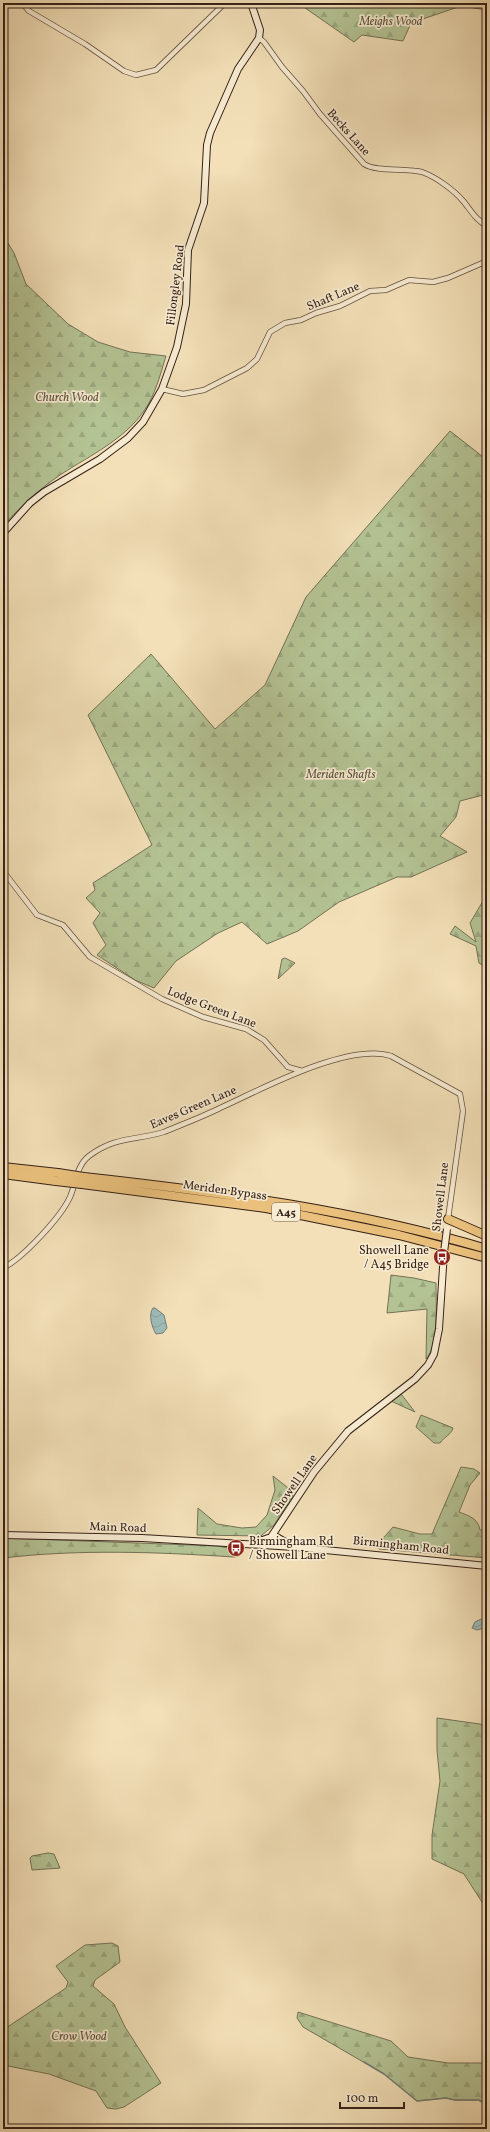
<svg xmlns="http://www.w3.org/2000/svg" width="490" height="2132" font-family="Vollkorn,serif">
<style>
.forest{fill:url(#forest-firs);stroke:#747256}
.water{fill:url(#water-waves);stroke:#737d77}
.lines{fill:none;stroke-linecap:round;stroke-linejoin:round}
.stream{stroke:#737d77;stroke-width:1.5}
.street-casing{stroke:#645140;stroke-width:6}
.secondary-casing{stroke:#352118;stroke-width:8}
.highway-casing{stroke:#352118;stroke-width:10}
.street{stroke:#f7ebd1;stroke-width:4.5}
.secondary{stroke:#f7ebd1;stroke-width:6}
.highway{stroke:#eac07c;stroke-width:8}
.secondary-bridge-casing{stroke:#352118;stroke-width:8;stroke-linecap:butt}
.highway-bridge-casing{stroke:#352118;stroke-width:10;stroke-linecap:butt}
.secondary-bridge{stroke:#f7ebd1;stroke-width:6}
.highway-bridge{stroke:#eac07c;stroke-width:8}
.labels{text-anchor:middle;stroke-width:3.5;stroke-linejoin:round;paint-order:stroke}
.shield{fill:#f7ebd1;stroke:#6f5e50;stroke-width:1}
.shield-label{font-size:11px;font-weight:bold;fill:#352118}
.park-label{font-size:12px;font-style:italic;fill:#5b523d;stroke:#f7ebd1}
.street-label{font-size:12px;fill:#352118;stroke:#f7ebd1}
.poi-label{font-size:12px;fill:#352118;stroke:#f7ebd1;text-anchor:end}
</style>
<defs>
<pattern id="forest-firs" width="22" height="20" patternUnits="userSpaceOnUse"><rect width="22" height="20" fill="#b4c394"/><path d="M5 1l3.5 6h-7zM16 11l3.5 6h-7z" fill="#9ba77f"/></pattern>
<pattern id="water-waves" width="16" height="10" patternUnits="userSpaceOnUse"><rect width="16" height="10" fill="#9dbbb7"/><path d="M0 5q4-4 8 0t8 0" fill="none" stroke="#88a09d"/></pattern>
</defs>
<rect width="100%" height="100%" fill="#f3e0b8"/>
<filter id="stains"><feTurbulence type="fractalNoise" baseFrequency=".005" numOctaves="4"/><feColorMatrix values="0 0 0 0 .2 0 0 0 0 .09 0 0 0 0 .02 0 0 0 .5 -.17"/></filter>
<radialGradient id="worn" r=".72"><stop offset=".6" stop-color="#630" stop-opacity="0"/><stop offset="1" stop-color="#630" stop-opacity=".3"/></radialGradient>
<path class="forest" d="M 298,3 L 487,3 L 487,10 L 461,6 L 411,23 L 403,41 L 362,35 L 354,42 Z
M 3,235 L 14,253 L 26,284 L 68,324 L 98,342 L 130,352 L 166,356 C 161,372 157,388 149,403 C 129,438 92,454 60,475 C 38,490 20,507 3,526 Z
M 450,431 L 487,460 L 487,794 L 460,801 L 456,817 L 440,836 L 467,852 L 411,877 L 397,877 L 339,902 L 298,931 L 267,944 L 242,922 L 218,933 L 176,961 L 154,988 L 135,980 L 97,955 L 106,945 L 93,923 L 100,913 L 86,898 L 95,890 L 93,883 L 152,845 L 88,715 L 151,654 L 215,729 L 265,685 L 306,597 Z
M 487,882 L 487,968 L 479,963 L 476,946 L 450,934 L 455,926 L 476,942 L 470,923 L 483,901 Z
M 285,958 L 295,963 L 278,979 L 282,959 Z
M 391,1275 L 414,1278 L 436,1283 C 436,1303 439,1345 426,1359 L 427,1309 L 387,1313 Z
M 401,1394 L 415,1412 L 391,1401 Z
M 421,1415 L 453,1428 C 451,1435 444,1437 440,1443 L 434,1443 L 416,1427 Z
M 461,1467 L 474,1469 L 480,1473 L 470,1485 L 459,1512 C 469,1516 478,1518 480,1530 L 486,1531 L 487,1558 L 379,1549 L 377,1545 L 379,1543 L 393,1527 L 420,1534 L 432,1534 Z
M 273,1476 L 292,1491 L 293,1496 L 274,1525 L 261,1536 L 197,1535 L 198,1508 L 217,1524 L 242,1528 L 256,1527 L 267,1515 L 275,1490 Z
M 3,1538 L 218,1546 L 233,1549 L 241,1553 L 239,1556 L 234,1557 C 157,1552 80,1549 3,1558 Z
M 437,1718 L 487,1725 L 487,1910 L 464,1874 L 432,1859 L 432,1835 L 440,1781 L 437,1750 Z
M 48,1853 L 54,1854 L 60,1868 L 32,1870 L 30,1858 L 32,1856 Z
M 112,1943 L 118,1946 L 120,1962 L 95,1980 L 93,1986 L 114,2004 L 125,2027 L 161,2083 L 124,2107 L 116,2109 L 107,2108 L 96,2091 L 49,2074 L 3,2065 L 3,2030 L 66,1988 L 68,1982 L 56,1966 L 85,1945 Z
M 298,2012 L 391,2041 L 408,2057 L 448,2063 L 487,2063 L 487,2105 L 478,2100 L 455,2100 L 446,2098 L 417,2101 L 384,2074 L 303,2027 L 297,2018 Z"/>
<path class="water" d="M 153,1308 L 155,1308 L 164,1315 L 167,1328 L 163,1333 L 156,1334 C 152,1328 148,1314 153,1308 Z
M 481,1619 L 486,1622 L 485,1628 L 477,1630 L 472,1628 L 475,1622 Z"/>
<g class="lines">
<path class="stream" d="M 364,2062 L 384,2074 L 417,2101 L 446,2098 L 455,2100 L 479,2100 L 487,2105"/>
<g class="street-casing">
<path id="street" d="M 22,3 L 29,11 L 85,44 L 124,71 L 136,75 L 156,70 L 225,3
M 259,38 L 264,42 L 282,67 L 303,91 L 320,114 L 364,164 C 376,172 406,168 422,172 C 436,177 454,190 464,202 C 472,212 476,220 487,226
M 162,389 L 183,394 L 204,390 L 247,368 L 257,359 L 270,332 L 285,323 L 301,320 L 316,313 L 340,306 L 370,291 L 386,290 L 409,280 L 433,282 L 448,278 L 487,261
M 3,871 L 37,915 L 63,925 L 90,957 L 162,999 L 203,1017 L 246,1029 L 264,1040 L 288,1067 L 302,1071
M 3,1268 C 23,1258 61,1217 70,1197 C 76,1184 76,1166 89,1156 C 116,1136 134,1141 164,1132 C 183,1124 202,1117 220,1108 C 260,1090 348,1042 391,1056 L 460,1094 L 463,1111 L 448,1219"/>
</g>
<g class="secondary-casing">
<path id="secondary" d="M 3,533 L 30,503 L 44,492 L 100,459 L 128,438 L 143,422 L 162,389 L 177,347 L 186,304 L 188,250 L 204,203 L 207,145 L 210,133 L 238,69 L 259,38 L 260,30 L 251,3
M 3,1535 L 142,1538 L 295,1547 L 487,1566
M 271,1537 L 275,1536 L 289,1544
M 257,1542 L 271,1537 L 314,1472 L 348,1431 L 415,1379 L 428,1365 L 434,1354 L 439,1329 L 444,1252"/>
</g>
<g class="highway-casing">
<path id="highway" d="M 3,1167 L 58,1173
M 3,1174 L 56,1181
M 84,1177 C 220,1192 355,1210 487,1249
M 82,1184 L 266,1208 L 399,1235 L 487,1258
M 448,1219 L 487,1236"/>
</g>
<use href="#street" class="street"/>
<use href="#secondary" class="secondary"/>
<use href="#highway" class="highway"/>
<g class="secondary-bridge-casing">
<path id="secondary-bridge" d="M 444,1252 L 447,1229"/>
</g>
<g class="highway-bridge-casing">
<path id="highway-bridge" d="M 58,1173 L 84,1177
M 56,1181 L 82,1184"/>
</g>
<use href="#secondary-bridge" class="secondary-bridge"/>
<use href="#highway-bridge" class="highway-bridge"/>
</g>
<defs>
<g id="bus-disc" transform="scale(0.9)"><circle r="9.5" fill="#8f2418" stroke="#f7ebd1"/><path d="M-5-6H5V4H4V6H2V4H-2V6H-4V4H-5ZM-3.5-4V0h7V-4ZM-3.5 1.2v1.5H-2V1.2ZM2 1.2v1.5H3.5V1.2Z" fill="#fff"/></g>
</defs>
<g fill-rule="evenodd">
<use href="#bus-disc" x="442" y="1257"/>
<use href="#bus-disc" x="236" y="1548"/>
</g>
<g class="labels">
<rect class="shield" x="272" y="1203" width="28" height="18" rx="3"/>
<g class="shield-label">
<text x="286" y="1216">A45</text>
</g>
<g class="park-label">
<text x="391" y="25">Meighs Wood</text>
<text x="67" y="401">Church Wood</text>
<text x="341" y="778">Meriden Shafts</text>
<text x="79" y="2040">Crow Wood</text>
</g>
<g class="street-label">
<text transform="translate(349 132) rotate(48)" y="4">Becks Lane</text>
<text transform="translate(175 285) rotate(-83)" y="4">Fillongley Road</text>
<text transform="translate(333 296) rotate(-23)" y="4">Shaft Lane</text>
<text transform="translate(212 1007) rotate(21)" y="4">Lodge Green Lane</text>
<text transform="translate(193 1107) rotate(-23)" y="4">Eaves Green Lane</text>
<text transform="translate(225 1190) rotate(8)" y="4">Meriden Bypass</text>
<text transform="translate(440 1197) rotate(-83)" y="4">Showell Lane</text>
<text transform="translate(294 1484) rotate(-55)" y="4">Showell Lane</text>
<text transform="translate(118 1527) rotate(2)" y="4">Main Road</text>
<text transform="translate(401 1545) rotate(6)" y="4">Birmingham Road</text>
</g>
<g class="poi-label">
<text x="429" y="1254">Showell Lane<tspan x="429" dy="14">/ A45 Bridge</tspan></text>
<text x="249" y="1545" text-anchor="start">Birmingham Rd<tspan x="249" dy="14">/ Showell Lane</tspan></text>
</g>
</g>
<rect width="490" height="2132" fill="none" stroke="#f3e0b8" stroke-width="16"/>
<rect x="4" y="4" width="482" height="2124" fill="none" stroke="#352118" stroke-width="2"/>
<rect x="8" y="8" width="474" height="2116" fill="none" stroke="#352118"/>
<path d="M340 2102v6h64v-6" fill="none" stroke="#352118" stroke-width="2"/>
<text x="346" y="2102" font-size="12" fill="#352118" stroke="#f7ebd1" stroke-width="3" paint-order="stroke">100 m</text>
<rect width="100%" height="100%" filter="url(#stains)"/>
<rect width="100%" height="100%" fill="url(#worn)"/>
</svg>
